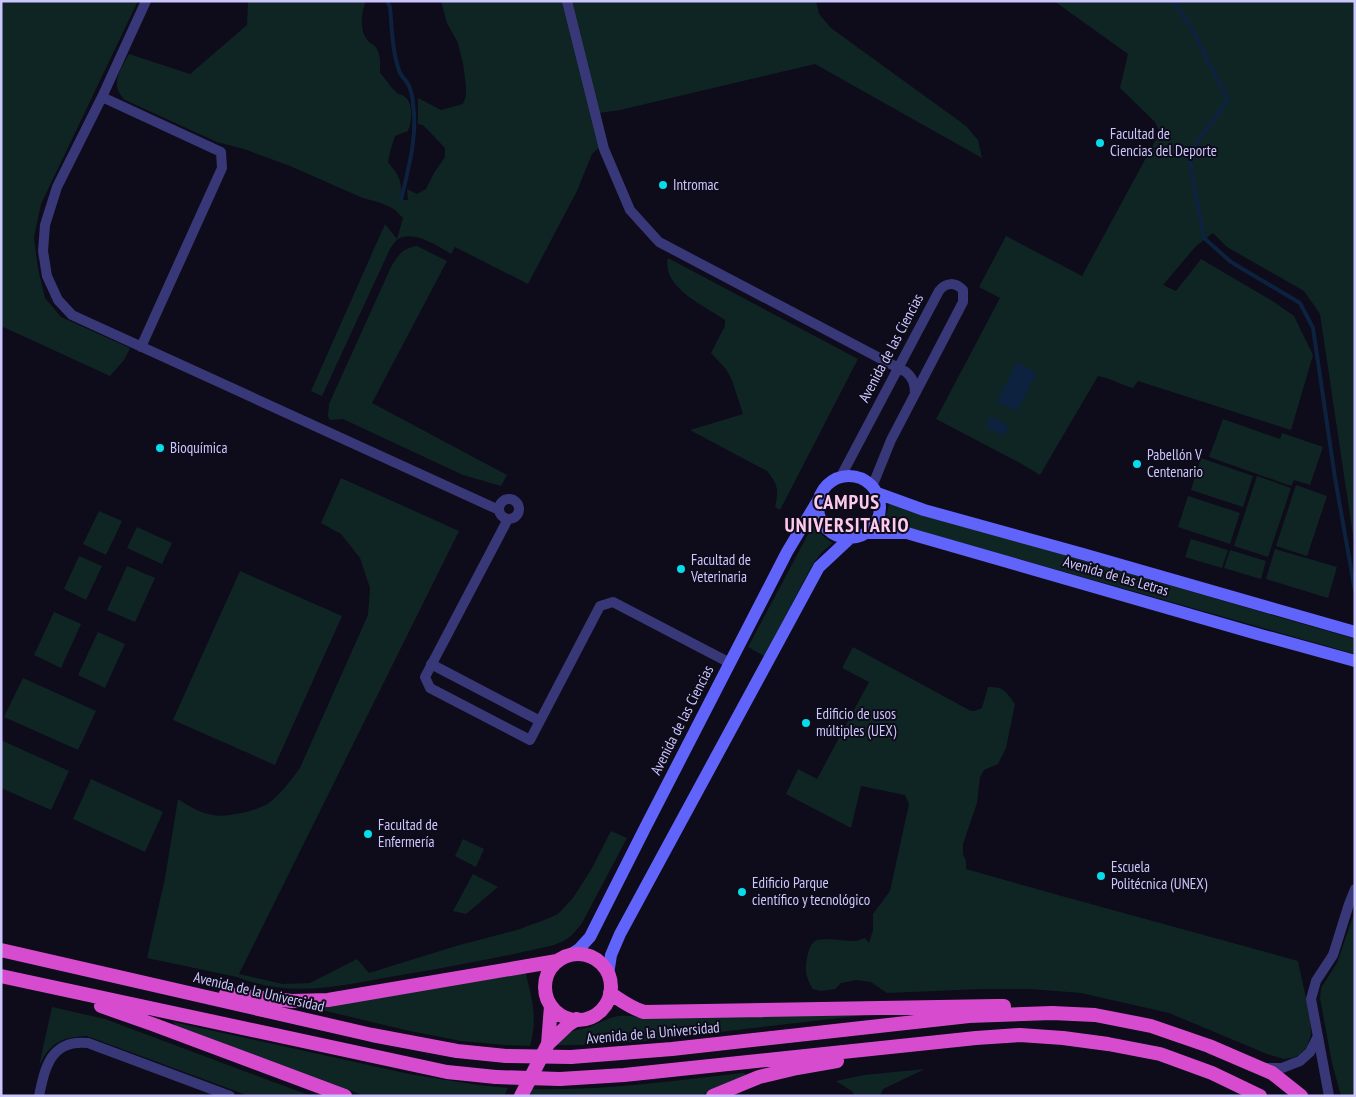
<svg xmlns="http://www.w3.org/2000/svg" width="1356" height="1097" font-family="'PT Sans Narrow',sans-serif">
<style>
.green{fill:#0f2523}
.water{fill:#0d223e}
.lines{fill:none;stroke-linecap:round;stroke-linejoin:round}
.stream{stroke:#0d223e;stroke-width:4}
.minor{stroke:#383879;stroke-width:10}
.secondary{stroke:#6164fa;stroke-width:12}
.trunk{stroke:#d74cce;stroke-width:14}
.trunk-bridge{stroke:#d74cce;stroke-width:14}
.poi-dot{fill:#07dcea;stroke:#0e0b1b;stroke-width:2}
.labels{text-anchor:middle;stroke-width:4;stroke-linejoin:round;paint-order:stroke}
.poi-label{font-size:15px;fill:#cbc7fd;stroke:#0e0b1b;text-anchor:start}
.street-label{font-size:15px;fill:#cbc7fd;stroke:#0e0b1b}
.district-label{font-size:20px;font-weight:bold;letter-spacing:1px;fill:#fdc9ec;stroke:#0e0b1b}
</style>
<rect width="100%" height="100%" fill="#0e0b1b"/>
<path class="green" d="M 1,1 L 138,1 L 41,204 L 34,237 L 38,269 L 45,298 L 61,317 L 130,348 L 124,360 L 110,376 L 1,326 Z
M 248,1 L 366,1 C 361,13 359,30 368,41 C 371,44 375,45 377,49 C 381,56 380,65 380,73 C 386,79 391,88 396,92 C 400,96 399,93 404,96 C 414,103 412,121 408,131 L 395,136 L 391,148 L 388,162 C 400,177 402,180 401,200 L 408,200 L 407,189 L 417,194 L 426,189 L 434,173 L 445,157 L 445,148 L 423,125 L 418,124 L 418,98 L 441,110 L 463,104 L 466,96 L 466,86 L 463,64 L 458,43 L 447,23 L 441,1 L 816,1 L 819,14 L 831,28 L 966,126 L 978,140 L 982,158 L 815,64 L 620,110 L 592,114 L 600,147 L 592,154 L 577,191 L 528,284 L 455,247 L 451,254 C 438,246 413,230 398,239 C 395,241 392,246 390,249 L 322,396 L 311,391 L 385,224 L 397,239 L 403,218 L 394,209 L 381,203 L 363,198 L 290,166 L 244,149 L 217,142 L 125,100 C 109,84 120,71 129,54 L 190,74 L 247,25 Z
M 1054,1 L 1355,1 L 1355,549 L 1320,314 L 1304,291 L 1227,247 L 1213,233 L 1196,246 L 1163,285 L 1176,291 L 1201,259 L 1274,302 L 1294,316 L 1313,355 L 1291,430 L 1138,381 L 1133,388 C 1122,385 1110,378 1098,376 L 1040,475 L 1020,463 L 936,419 L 1000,298 L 979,287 L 1006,236 L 1082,276 L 1160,132 L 1155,122 L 1120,88 L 1128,54 Z
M 417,246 L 447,261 L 372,403 L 507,475 L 501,486 L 463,475 L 343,419 L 330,420 L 328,416 L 329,404 L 391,267 C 398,255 403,248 417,246 Z
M 668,258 L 858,359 L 780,510 L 775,507 C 779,491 778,484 767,471 L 690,430 L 743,414 L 732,380 L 726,369 L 711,353 L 725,326 L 725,320 C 705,306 661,287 668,258 Z
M 1223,419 L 1280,439 L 1282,433 L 1323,447 L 1310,485 L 1294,480 L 1291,486 L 1209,457 Z
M 1201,458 L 1253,476 L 1243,507 L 1191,490 Z
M 1257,476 L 1291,488 L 1268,557 L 1234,546 Z
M 341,478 L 459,531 L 239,974 L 283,984 L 310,983 L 357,959 L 369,973 L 456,946 L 517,930 L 547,919 L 558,914 L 573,898 L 592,868 L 611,831 L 627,838 L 582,923 C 573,935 568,940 554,945 C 513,955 472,962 431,970 C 410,973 389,977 368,981 C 322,989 282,995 237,977 L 147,958 L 165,878 L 178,799 C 188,806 201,813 213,815 C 226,818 259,810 269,803 C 282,793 291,780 300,768 L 368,615 L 370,588 L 360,558 L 341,534 L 321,523 Z
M 1296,485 L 1327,496 L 1307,556 L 1276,546 Z
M 1188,496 L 1240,513 L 1230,544 L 1178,527 Z
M 889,504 L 1355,639 L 1355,654 L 885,521 Z
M 99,511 L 122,521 L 106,555 L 83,544 Z
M 814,523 C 819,532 824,538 833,543 L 822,552 L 813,564 L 764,656 L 748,647 Z
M 137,527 L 172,543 L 162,564 L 127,548 Z
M 1191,539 L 1228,550 L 1222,568 L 1185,557 Z
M 1275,549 L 1337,567 L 1328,598 L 1266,579 Z
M 1230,550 L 1266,561 L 1261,579 L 1224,568 Z
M 79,556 L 102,566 L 86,600 L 64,589 Z
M 127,566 L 155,578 L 135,622 L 107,610 Z
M 240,571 L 342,616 L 275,765 L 173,720 Z
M 54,612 L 81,624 L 61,668 L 34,655 Z
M 98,632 L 125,644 L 105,688 L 78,675 Z
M 853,647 L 971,711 L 975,711 L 982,708 L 988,687 C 1005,687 1005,691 1015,704 L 1006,748 L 998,764 L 984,770 L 980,777 L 977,803 L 963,844 L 963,854 L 966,861 L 966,869 L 1058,895 L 1298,961 L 1310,1017 L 1311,1034 L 1307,1047 L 1299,1055 L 1292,1058 L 1284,1059 L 1267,1054 L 1169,1013 L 1081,993 L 1030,989 L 981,989 L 887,993 L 871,982 L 856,980 L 841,983 L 835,989 L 821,991 L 813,989 C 807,980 804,970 807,959 C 808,953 809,946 815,941 C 820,937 845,941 854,941 C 858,941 861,939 865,938 L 869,943 L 873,930 L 873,914 L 890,891 L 909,804 L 905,795 L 861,786 L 851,828 L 786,794 L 798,769 L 817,779 L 869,682 L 842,668 Z
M 23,678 L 96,711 L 78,750 L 4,717 Z
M 1,740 L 69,771 L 51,810 L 1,788 Z
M 91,779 L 163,812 L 145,852 L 73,819 Z
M 463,839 L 484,849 L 476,867 L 455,856 Z
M 473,874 L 498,887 L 466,914 L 453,911 Z
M 1355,911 L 1355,1096 L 1341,1096 L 1332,1063 L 1320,998 L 1321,988 L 1337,963 Z
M 525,970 C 532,999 538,1017 530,1046 L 505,1045 L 461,1041 L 410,1031 L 313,1008 Z
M 52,1007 L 105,1019 L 311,1096 L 249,1096 L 87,1036 C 61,1037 50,1043 39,1066 Z
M 864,1012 L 864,1015 L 634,1042 L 578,1045 L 557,1045 C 565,1028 574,1032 590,1027 C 596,1024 602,1021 608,1019 C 619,1014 629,1016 640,1017 Z
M 173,1022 L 409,1074 L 478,1085 L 508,1088 L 504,1096 L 365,1096 L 176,1026 Z
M 925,1069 L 883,1089 L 880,1096 L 854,1096 L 853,1092 L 836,1081 L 864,1075 Z
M 743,1073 L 746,1074 L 744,1077 L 700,1096 L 530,1096 L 532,1089 C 602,1091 673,1081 743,1073 Z"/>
<path class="water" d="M 1017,362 L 1037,373 L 1017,411 L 997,402 Z
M 991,416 L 1009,426 L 1003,436 L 986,426 Z"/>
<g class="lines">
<path class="stream" d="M 387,1 L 390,7 C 392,29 392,52 400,73 C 402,77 407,81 409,86 C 411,91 413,99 413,104 C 418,136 408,170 401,200
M 1173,1 L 1191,27 L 1228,100 L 1189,153 L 1194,186 L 1204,238 L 1231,262 L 1300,303 L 1313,328 L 1335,478 L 1355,591"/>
<path class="minor" d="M 146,1 L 102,97 L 57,187 L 45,225 L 43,251 L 47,276 L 58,300 L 72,315 L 85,321 L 499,510
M 567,1 L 604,149 L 630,210 L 659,242 L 906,372 C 913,378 915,384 915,394
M 102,97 L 221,152 L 222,168 L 141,347
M 840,478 L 939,291 C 946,282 955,282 963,290 L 963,302 L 891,440 L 872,487
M499 509a10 10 0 1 1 20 0a10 10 0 1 1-20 0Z
M 508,519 L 425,677 L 430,688 L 530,740 L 600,606 L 613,602 L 730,663
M 431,664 L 540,721
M 1264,1068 L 1282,1068 L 1300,1061 L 1310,1052 L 1318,1036
M 39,1096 C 45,1067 51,1039 88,1043 L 230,1096
M 1329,1096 L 1311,999 L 1316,981 L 1333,955 L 1349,904 L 1355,889"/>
<path class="secondary" d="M818 507a31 31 0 1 1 62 0a31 31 0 1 1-62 0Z
M 877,493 L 924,510 L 1083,554 L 1355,632
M 867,533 L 907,533 L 917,536 L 1257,634 L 1355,661
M 570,955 L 579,949 L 590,937 L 646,826 L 787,552 L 820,497
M 608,974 L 611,955 L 620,934 L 819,567 L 850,538"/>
<path class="trunk" d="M 1,950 L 372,1035 L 457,1051 L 506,1056
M545 987a33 33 0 1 1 66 0a33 33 0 1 1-66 0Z
M 1,976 L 447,1072 L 496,1077
M 610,993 C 622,1001 629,1007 644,1012 L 997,1006 L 1004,1006
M 226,994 L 292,1001 L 328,1000 L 557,961
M 101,1006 L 152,1024 L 345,1096
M 548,1044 L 551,1006
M 571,1057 L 672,1049 L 969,1016 L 1052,1013 L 1095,1015 L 1151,1026 L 1209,1046 L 1272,1073 L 1301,1096
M 560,1079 L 624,1075 L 976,1038 L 1020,1035 L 1063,1038 L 1108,1044 L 1160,1054 L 1212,1073 L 1260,1096
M 521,1096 L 548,1044 L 568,1025 L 577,1019
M 713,1096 L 759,1077 L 797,1068 L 837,1061"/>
<path class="trunk-bridge" d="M 506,1056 L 571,1057
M 496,1077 L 560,1079"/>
</g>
<g class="poi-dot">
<circle cx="1100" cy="143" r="5"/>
<circle cx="663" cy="185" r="5"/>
<circle cx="160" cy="448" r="5"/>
<circle cx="1137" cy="464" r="5"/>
<circle cx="681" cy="569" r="5"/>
<circle cx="806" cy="723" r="5"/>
<circle cx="368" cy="834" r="5"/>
<circle cx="1101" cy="876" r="5"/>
<circle cx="742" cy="892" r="5"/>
</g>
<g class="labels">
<g class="poi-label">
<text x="1110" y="139">Facultad de<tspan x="1110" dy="17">Ciencias del Deporte</tspan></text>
<text x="673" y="190">Intromac</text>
<text x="170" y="453">Bioquímica</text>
<text x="1147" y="460">Pabellón V<tspan x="1147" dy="17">Centenario</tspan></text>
<text x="691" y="565">Facultad de<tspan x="691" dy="17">Veterinaria</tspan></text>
<text x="816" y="719">Edificio de usos<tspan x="816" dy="17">múltiples (UEX)</tspan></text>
<text x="378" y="830">Facultad de<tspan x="378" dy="17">Enfermería</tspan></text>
<text x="1111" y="872">Escuela<tspan x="1111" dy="17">Politécnica (UNEX)</tspan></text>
<text x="752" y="888">Edificio Parque<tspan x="752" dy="17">científico y tecnológico</tspan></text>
</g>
<g class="street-label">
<text transform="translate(891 348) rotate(-62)" y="5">Avenida de las Ciencias</text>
<text transform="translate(1116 576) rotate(16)" y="5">Avenida de las Letras</text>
<text transform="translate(682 720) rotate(-63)" y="5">Avenida de las Ciencias</text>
<text transform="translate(259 992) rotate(13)" y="5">Avenida de la Universidad</text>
<text transform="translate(653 1033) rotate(-5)" y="5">Avenida de la Universidad</text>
</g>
<g class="district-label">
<text x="847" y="509">CAMPUS<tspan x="847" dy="23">UNIVERSITARIO</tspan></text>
</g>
</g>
<rect width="1356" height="1097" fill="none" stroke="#cbc7fd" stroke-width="5"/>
</svg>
